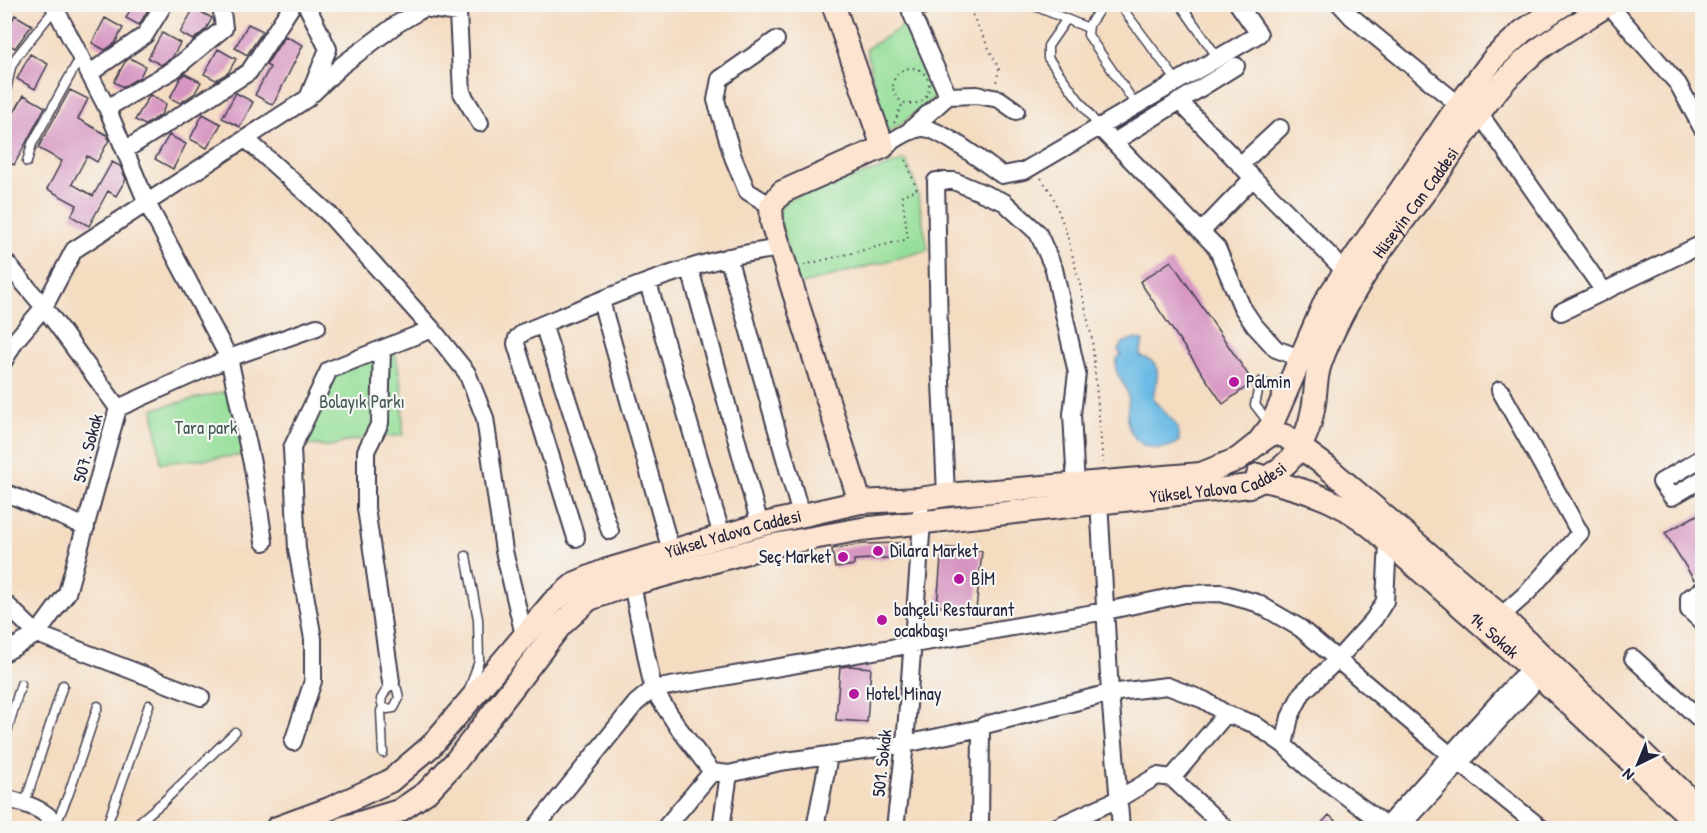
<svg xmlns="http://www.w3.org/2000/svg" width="1707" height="833" font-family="'Patrick Hand',sans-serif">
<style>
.green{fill:#96df9a;stroke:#5c806a;stroke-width:1.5}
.water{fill:#69bae4;stroke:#466e90;stroke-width:1.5}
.building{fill:#d796c2}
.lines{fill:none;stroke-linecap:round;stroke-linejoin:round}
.lane-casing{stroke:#423e4f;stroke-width:11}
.street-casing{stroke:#423e4f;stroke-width:20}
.secondary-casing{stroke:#423e4f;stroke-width:26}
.path{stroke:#423e4f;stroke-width:2;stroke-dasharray:1.5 4.5;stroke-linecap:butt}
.lane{stroke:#fff;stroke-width:8}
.street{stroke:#fff;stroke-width:16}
.secondary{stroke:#fde4d0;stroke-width:22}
.poi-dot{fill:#b5179e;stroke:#f6f6f2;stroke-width:2}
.labels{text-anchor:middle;stroke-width:4.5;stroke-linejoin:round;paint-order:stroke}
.street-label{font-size:18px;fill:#22223b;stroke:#f6f6f2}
.poi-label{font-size:18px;fill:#22223b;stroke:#f6f6f2;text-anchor:start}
.park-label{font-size:18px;fill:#455b58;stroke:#f6f6f2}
</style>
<rect width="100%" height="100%" fill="#f6f6f2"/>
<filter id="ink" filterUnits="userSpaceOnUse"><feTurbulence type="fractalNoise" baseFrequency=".0167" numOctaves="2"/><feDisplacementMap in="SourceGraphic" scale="12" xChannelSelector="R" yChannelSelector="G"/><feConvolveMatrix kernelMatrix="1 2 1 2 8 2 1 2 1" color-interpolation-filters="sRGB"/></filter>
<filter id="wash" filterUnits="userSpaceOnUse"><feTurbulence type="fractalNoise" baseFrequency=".008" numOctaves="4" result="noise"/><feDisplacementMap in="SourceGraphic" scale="24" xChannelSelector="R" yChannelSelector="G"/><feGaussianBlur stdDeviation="1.35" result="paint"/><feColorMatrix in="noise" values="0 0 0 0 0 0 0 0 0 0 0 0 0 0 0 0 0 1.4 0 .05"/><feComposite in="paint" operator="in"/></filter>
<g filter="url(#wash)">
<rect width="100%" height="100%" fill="#f4dcc1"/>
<path class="green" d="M 906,24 L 938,86 L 933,99 L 886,135 L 866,49 Z
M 906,160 L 917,190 L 928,250 L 798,285 L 778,214 L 786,200 Z
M 395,350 L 402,390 L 403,435 L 352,440 L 332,446 L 300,445 L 333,373 Z
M 231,390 L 245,455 L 161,463 L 153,409 Z"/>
<path class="water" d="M 1135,339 L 1143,341 L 1140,356 C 1166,364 1156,377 1153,398 C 1161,414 1181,419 1179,441 C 1159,457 1130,446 1127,419 C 1126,412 1130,404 1128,396 C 1126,380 1106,370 1121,354 L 1118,350 L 1124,342 Z"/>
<g id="blocks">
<path class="building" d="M 133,4 L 151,4 L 139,25 L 126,18 Z
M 194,8 L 212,18 L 206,29 L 193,40 L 180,33 Z
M 15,15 L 32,25 L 15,48 L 4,42 L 4,34 Z
M 105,18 L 123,28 L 115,43 L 105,50 L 92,43 Z
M 248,24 L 263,31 L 247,55 L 235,48 Z
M 162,33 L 180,43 L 172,58 L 161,65 L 148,58 Z
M 285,36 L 303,45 L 273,105 L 255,95 L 270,67 L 266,65 Z
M 218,49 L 236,59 L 228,73 L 216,80 L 204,74 Z
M 30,54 L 48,64 L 35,89 L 17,79 Z
M 130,58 L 145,66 L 140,77 L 123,87 L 114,82 L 125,62 Z
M 185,74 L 201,82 L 195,93 L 180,103 L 170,98 L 181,77 Z
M 70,90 L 88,99 L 78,119 L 107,135 L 109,140 L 97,162 L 87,156 L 72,184 L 93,196 L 112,162 L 120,166 L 126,179 L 116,196 L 108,191 L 89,226 L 71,216 L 77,205 L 47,189 L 62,161 L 38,148 Z
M 236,93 L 253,102 L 240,127 L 222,118 Z
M 24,95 L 45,107 L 14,165 L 4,160 L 4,139 L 14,122 L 10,120 Z
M 150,95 L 166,104 L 161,115 L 145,125 L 135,120 Z
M 203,114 L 221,124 L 207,148 L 190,139 Z
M 169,135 L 186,144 L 173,169 L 155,159 Z
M 1171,261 L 1253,382 L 1223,404 L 1140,282 Z
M 1702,512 L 1702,575 L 1694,580 L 1665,533 Z
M 902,543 L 903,557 L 854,560 L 854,565 L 835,568 L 832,549 L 863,544 Z
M 942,547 L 982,551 L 976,610 L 937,606 Z
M 849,666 L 871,668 L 867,722 L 836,720 L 840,667 Z
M 1329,815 L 1343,828 L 1317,828 Z"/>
</g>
</g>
<g filter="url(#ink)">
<use href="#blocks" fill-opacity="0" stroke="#423e4f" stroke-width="1.5"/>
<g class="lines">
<g class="lane-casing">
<path id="lane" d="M 1030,4 L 1088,28
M 1103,4 L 1089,25 L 1088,35 L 1136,105
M 1119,4 L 1177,81
M 1180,4 L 1218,58
M 1066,20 L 1048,46 L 1048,58 L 1098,126
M 4,101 L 11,67 L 17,56 L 50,15 L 56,10
M 27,162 L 32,144 L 76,65 L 83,60
M 1269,423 L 1255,405 L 1260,382 L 1287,390
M 466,556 L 478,619 L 479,661 L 469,690
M 4,742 L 21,684
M 383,753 L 381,711 L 383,707 L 381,699 L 391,682 L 397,689 L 399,698 L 394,708 L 387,709 L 383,707
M 25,803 L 63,685
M 56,824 L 69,793 L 98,706
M 106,828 L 149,705
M 132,828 L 163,802 L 235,732"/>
</g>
<g class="street-casing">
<path id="street" d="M 53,4 L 107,108 L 147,203 L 229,358 L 253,468 L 264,542
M 1340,4 L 1352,17 L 1459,105
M 1609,5 L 1678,84 L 1702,128
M 90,73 L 145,35 L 164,4
M 313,93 L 342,65 L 397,24 L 424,8 L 458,13 L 462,93 L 480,123
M 948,96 L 977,95 L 999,99 L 1016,111
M 1179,101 L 1253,178
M 107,108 L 173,70 L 224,28 L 221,4
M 1479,113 L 1603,290
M 1098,126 L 1217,248 L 1242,307 L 1254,325 L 1276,349 L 1300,358
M 910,130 L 948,96 L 911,12 L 925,4
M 247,140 L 329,214 L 432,329 L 467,373 L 485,418 L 504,551 L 524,635
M 1114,142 L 1236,66
M 883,147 C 895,140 907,130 921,128 C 938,126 987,165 1002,175 L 1024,171 L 1259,34 L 1238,4
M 125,150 L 249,72 L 293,4
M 1240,165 L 1280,128
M 771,206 L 747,191 L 733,157 L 716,100 L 720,79 L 776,40
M 1202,231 L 1253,178 L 1345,271
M 728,257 L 801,515
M 4,260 L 44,307 L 118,408 L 67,593 L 37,634 L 4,653
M 690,269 L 760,525
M 648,283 L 722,536
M 601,301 L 671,551
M 1561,312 L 1702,244
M 543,324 L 610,531
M 382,349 L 380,423 L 366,451 L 366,508 L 391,682
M 4,361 L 15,341 L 44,307 L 74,250 L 308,98 L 328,49 L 306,4
M 1500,390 L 1580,533 L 1528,592 L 1501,616
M 118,408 L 229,358 L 317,327
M 1702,458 L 1661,482 L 1672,497 L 1702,479
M 4,492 L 86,527
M 946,495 L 939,336 L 936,181 L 954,181 L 1004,202 L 1038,233 L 1054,269 L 1077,373 L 1072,414 L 1076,486
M 576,538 L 516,344 L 517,338 L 524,332 C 589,305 661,273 730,257 C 746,253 763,251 780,248
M 632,584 L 653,689 L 678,727 L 712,772 L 729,774 L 780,762 L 905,744 L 981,728 L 985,725 L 1110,693 L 1099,501
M 1689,598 L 1689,610 L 1702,622
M 1689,598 L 1702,590
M 4,602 L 37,634 L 201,697
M 1633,658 L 1702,721
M 293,742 L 313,681 L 313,639 L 297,549 L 292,448 L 329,370 L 432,329
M 1284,745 L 1290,717 L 1302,693 L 1338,659 L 1374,619 L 1385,601 L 1388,542 L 1392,537
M 1172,778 L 1226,714
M 4,798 C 21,802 51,810 57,828
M 1386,826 L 1520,678 L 1530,687 L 1400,828
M 535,828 L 636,703 L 653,689 L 1106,611 L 1185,594 L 1221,593 L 1257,603 L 1300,628 L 1449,754 L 1541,828
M 665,828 L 712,772
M 721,828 L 729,774
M 815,828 L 829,756
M 895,828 L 905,744 L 922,522 L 921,513
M 980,828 L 981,728
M 1054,828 L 1118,799 L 1157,776 L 1172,778 L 1225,828
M 1121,828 L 1110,693 L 1167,686 L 1204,700 L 1226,714 L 1254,724 L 1284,745 L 1307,767 L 1389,828"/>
</g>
<g class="secondary-casing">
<g id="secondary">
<path d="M 833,4 L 883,147 L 782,192 L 771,206 L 772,223 L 860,502"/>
<path d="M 1257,444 L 1273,433 L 1285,436 L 1327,467 L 1501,616 L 1702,811"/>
<path id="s1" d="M 1258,475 L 1264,480 C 1314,492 1351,504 1388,542 L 1530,667 L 1702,828"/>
<path id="s2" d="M 277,828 L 329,809 L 390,781 L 431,746 L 553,602 L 576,583 L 607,570 L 760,525 L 860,502 L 919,499 L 946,495 L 1201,474 L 1238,459 L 1257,444 L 1271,426 L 1326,300 L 1451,116 L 1494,58 L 1523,31 L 1564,4"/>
<path id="s3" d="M 343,828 L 399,811 L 427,792 L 456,761 L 560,626 L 589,599 L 632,584 L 769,546 L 862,529 L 1250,486 C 1287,470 1306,449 1313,409 C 1316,395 1315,378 1320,364 C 1333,327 1353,292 1375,259 C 1393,232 1415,206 1434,179 C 1460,143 1482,104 1513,72 C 1540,44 1576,25 1609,4"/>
</g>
</g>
<path class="path" d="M 967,4 L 999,69 L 996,83
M893 86a18 18 0 1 1 36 0a18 18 0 1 1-36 0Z
M 894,123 L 903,103
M 1041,178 L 1052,194 L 1066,231 L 1081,288 L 1092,339 L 1103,463
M 804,265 L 908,239 L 902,195 L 917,190 L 906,160"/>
<use href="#lane" class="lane"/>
<use href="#street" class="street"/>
<use href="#secondary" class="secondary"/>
</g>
</g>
<g class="poi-dot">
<circle cx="1234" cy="382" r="6"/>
<circle cx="878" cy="551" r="6"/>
<circle cx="843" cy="557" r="6"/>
<circle cx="959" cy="579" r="6"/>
<circle cx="882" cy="620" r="6"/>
<circle cx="854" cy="694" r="6"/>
</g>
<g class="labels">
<g class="street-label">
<text dy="6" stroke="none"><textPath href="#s3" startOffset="1356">Hüseyin Can Caddesi</textPath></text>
<text transform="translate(88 448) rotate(-75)" y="6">507. Sokak</text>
<text dy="6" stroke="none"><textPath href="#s3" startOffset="987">Yüksel Yalova Caddesi</textPath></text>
<text dy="6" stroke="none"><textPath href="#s2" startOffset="560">Yüksel Yalova Caddesi</textPath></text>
<text dy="6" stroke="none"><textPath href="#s1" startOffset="290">14. Sokak</textPath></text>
<text transform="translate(882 763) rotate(-84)" y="6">501. Sokak</text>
</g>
<g class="poi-label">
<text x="1246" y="388">Palmin</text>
<text x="890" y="557">Dilara Market</text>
<text x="831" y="563" text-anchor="end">Seç Market</text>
<text x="971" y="585">BİM</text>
<text x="894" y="616">bahçeli Restaurant<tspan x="894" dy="21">ocakbaşı</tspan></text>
<text x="866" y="700">Hotel Minay</text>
</g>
<g class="park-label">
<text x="362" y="408">Bolayık Parkı</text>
<text x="206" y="434">Tara park</text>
</g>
</g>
<rect width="1707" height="833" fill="none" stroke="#f6f6f2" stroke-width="24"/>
<g transform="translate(1638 764) rotate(223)" stroke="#f6f6f2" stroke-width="4.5" paint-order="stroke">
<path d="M0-4.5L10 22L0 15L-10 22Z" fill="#22223b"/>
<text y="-9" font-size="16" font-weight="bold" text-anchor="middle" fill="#22223b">N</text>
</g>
</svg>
